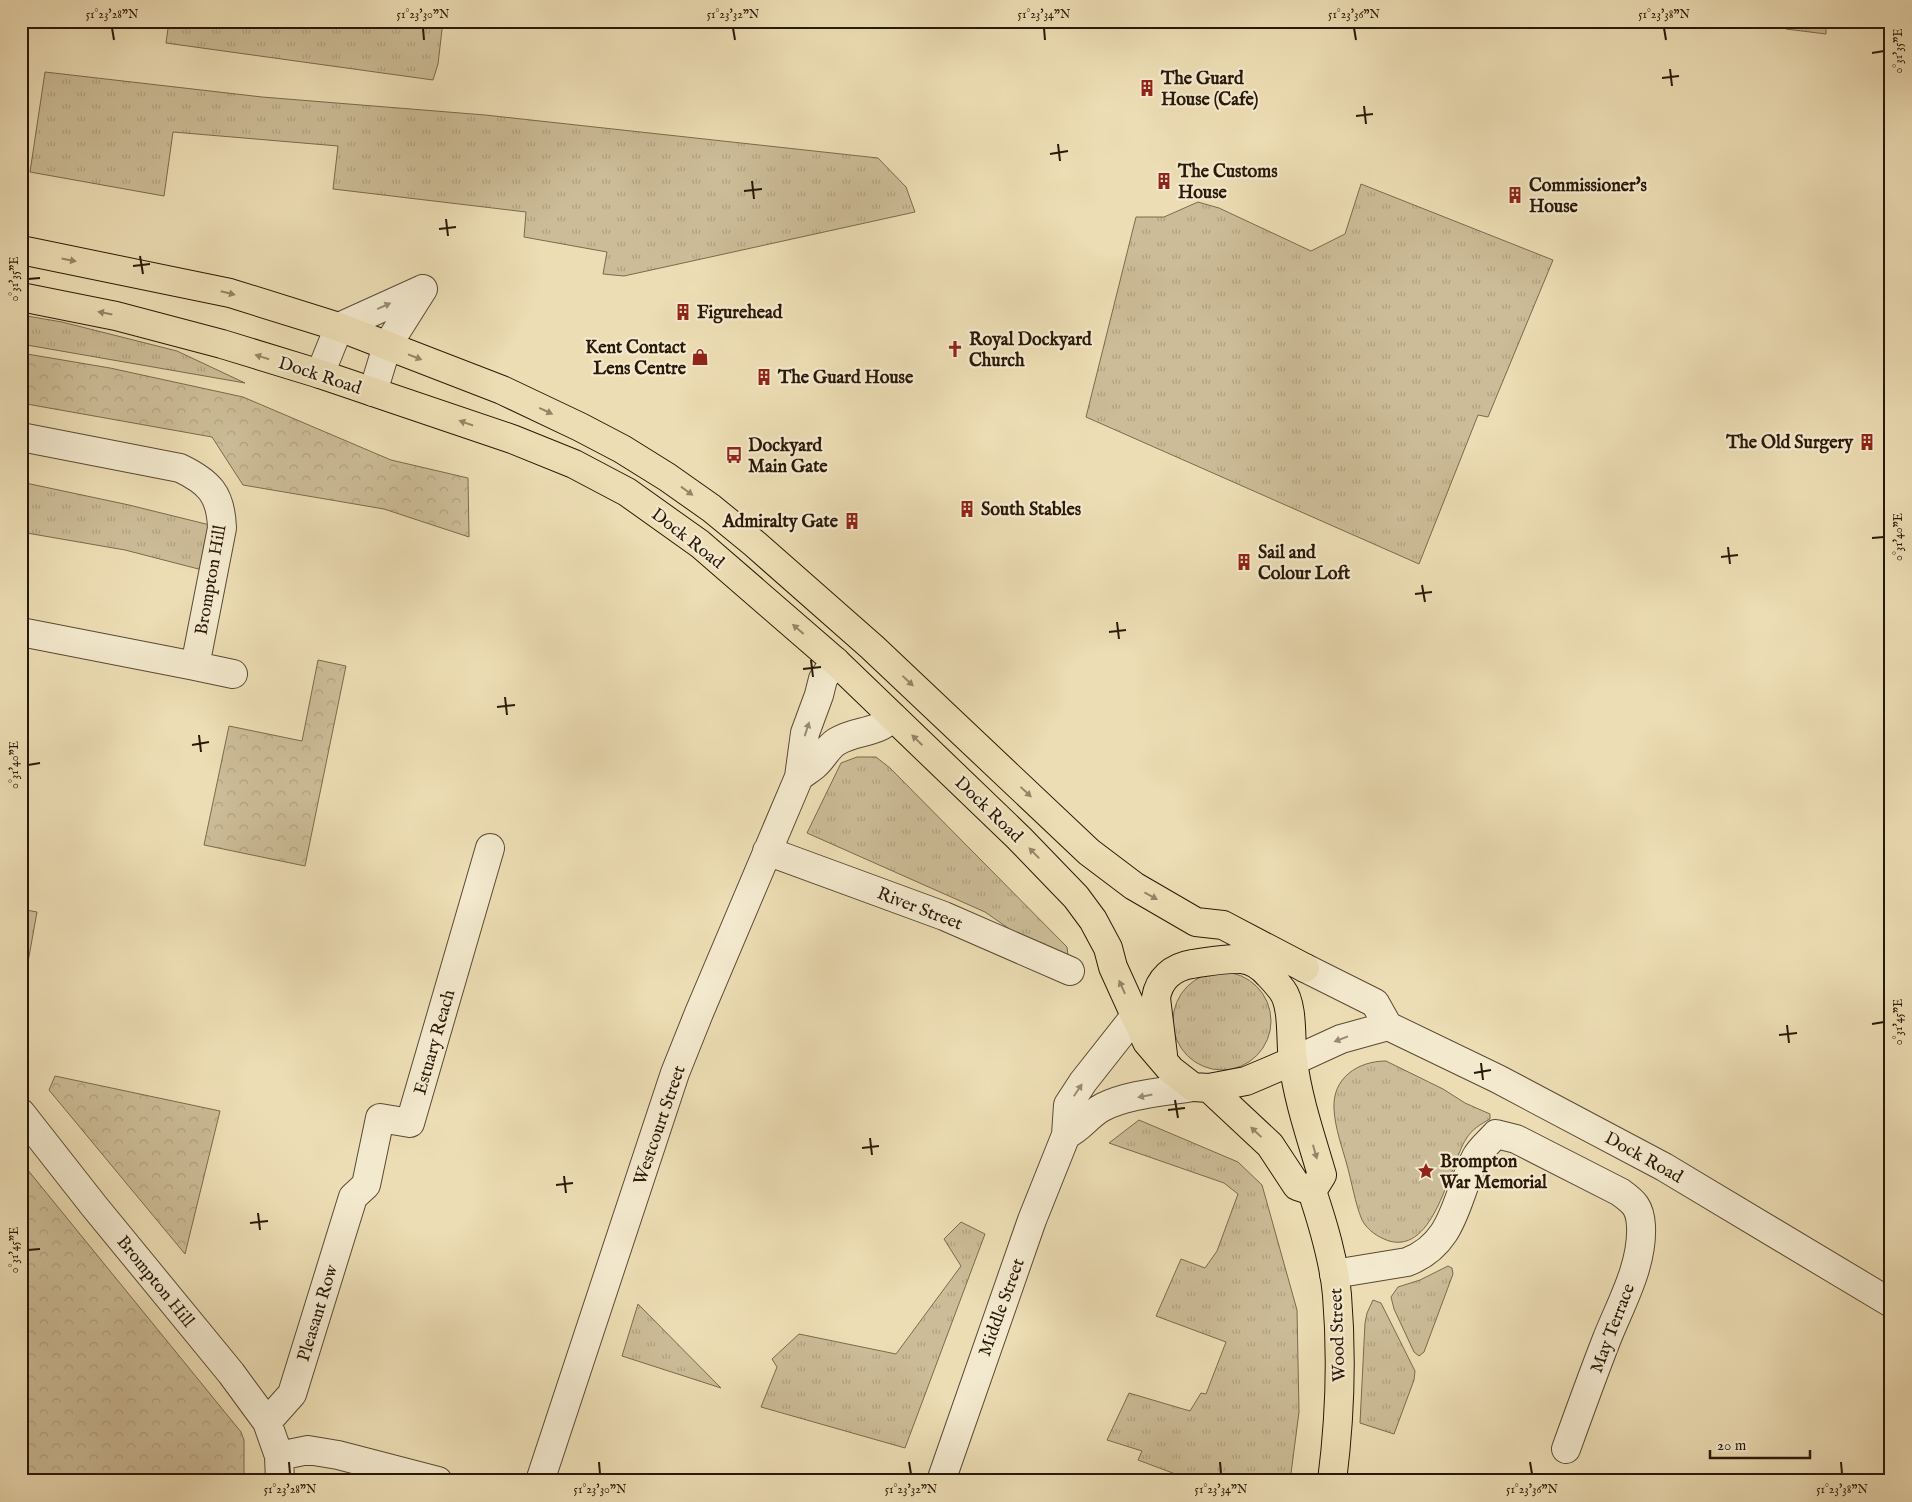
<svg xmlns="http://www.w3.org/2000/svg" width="1912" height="1502" font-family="'IM FELL English',serif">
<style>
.grass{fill:url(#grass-tufts);stroke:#7a6a50}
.forest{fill:url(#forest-crowns);stroke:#7a6a50}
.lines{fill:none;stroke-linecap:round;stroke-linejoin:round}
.minor-casing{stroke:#5a4a33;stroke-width:30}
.major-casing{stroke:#291908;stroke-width:30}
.minor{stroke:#f3e9ce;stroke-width:28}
.major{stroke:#edddb4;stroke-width:28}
.oneway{fill:#958567}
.oneway2{fill:#988b75}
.ticks{fill:none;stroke:#291908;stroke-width:2}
.labels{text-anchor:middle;stroke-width:4.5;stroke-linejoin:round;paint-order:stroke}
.poi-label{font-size:18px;font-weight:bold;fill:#291908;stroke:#f3e9ce;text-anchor:start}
.street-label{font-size:18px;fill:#291908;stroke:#f3e9ce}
.neatline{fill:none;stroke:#291908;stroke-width:2}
.ticks-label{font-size:12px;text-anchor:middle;fill:#291908}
</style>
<defs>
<pattern id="grass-tufts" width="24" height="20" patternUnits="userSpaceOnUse" patternTransform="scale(1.25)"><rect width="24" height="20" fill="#ccbc97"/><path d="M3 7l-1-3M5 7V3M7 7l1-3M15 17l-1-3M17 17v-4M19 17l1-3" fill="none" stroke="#afa181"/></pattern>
<pattern id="forest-crowns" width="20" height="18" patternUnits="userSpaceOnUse" patternTransform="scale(1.25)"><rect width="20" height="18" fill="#ccbc97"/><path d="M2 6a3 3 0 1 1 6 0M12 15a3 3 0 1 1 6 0" fill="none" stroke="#afa181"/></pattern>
</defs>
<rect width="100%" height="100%" fill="#edddb4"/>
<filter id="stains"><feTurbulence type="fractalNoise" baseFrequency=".004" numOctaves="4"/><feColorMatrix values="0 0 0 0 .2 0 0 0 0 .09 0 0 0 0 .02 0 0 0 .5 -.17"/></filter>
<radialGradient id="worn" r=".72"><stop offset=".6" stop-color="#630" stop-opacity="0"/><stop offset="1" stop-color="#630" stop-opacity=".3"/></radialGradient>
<path class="grass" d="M 169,21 L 443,21 L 438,64 L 433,80 L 166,43 Z
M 1786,21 L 1826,21 L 1826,34 L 1786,29 Z
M 45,72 L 262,97 L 485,115 L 878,158 L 906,187 L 915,212 L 624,276 L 603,274 L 607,252 L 524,237 L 526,212 L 333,189 L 338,146 L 173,132 L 164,196 L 30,172 Z
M 1361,184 L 1553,260 L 1488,417 L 1478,415 L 1419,564 L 1086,417 L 1136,217 L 1164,217 L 1198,202 L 1219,208 L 1311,251 L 1345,234 Z
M 21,315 L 62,322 L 177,351 L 245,383 L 21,344 Z
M 21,482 L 129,505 L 222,528 L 214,573 L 125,550 L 21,532 Z
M 857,757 L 876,757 L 890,768 L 1067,947 L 1070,971 L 985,912 L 807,833 L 841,763 Z
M 21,909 L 37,912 L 21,1001 Z
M1173 1021a49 49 0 1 1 98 0a49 49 0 1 1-98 0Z
M 1386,1061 L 1443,1089 L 1465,1103 L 1490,1114 L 1490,1119 C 1481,1124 1472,1129 1466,1139 C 1449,1166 1435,1254 1389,1241 C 1378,1237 1368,1231 1362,1220 C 1355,1203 1352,1183 1347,1165 C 1342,1147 1335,1128 1334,1109 C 1332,1078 1358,1061 1386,1061 Z
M 1139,1120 L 1238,1162 L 1262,1185 L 1297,1310 L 1299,1412 L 1290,1481 L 1176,1481 L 1178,1475 L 1138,1460 L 1142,1451 L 1107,1440 L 1129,1393 L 1190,1411 L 1201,1393 L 1206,1394 L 1226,1342 L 1156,1316 L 1181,1259 L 1205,1268 L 1217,1251 L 1238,1194 L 1224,1183 L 1109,1143 Z
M 961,1222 L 985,1234 L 905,1448 L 761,1407 L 777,1367 L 772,1359 L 799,1334 L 896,1354 L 961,1266 L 944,1239 Z
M 1448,1266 L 1452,1268 L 1453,1274 L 1424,1352 L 1419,1356 L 1414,1352 L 1394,1309 L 1391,1297 L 1398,1287 L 1420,1280 Z
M 1373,1300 L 1381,1303 L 1415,1371 L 1414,1380 L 1394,1434 L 1360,1423 L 1365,1323 L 1367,1313 Z
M 638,1304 L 721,1388 L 622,1356 Z"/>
<path class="forest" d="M 21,353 L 110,368 L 243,397 L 391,460 L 468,478 L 469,537 L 384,509 L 243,485 L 212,437 L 21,403 Z
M 318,660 L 346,666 L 305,866 L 204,845 L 229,726 L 302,741 Z
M 55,1076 L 220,1111 L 185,1254 L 49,1090 Z
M 27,1169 L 241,1432 L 244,1440 L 244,1481 L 21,1481 L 21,1173 Z"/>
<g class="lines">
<g class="minor-casing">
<path id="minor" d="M 320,374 L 339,327 L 423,289
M 373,392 L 387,346 L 423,289
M 21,437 L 180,468 C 209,482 221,494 222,528 L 195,666 L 21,632
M 195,666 L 233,674
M 799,777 C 804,773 810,769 815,765 C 823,758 827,748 836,742 C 856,729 876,735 893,717
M 767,851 L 944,916 L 1070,971
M 1305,968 L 1375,1003 L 1388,1026 L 1498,1079 L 1664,1167 L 1891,1303
M 1293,1061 L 1341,1039 L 1388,1026
M 21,1113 L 94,1206 L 231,1373 L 267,1422 L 279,1456 L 280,1481
M 1066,1135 C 1081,1128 1088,1115 1103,1107 C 1129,1094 1164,1092 1193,1087
M 1334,1274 L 1407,1262 C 1456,1243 1455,1198 1476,1157 C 1480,1149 1490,1141 1496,1134 L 1516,1139 L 1620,1192 C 1634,1202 1640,1207 1641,1226 C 1643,1266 1620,1305 1606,1341 C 1592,1377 1579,1413 1566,1449
M 267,1422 L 292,1394 L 353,1197 L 366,1185 L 380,1118 L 410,1123 L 490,848
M 279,1456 L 308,1450 L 338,1455 L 438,1481
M 540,1481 L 675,1073 L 699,1013 L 799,777 L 805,733 L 819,695 L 823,679 L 835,661
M 941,1481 L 1032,1220 L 1066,1135 L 1068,1105 L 1083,1082 L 1135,1016"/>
</g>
<g class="major-casing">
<path id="major" d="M 21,250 L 230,293 L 339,327 L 502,390 L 580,427 L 622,449 L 667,477 L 711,508 L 755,544 L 872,647 L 1089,852 L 1134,886 L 1196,922 L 1223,925 L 1305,968
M 21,297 L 116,316 L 222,344 L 320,374 L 512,439 L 574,464 L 627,492 L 700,544 L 835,661 L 1019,838 L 1076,897 L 1093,920 L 1108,948 L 1113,967 L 1147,1042 L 1171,1070 L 1193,1087 L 1209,1088 L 1246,1081 L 1293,1061
M 1163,1055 L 1156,998 C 1159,979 1173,967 1192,964 C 1207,962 1225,958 1241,959 C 1253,960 1262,967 1269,975 C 1274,980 1278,985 1282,990 C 1294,1006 1290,1041 1293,1061 C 1298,1100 1311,1137 1322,1175 L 1312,1191
M 1209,1088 L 1270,1145 L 1297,1186 L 1312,1191
M 1312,1191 C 1323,1224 1334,1260 1337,1295 C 1342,1356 1340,1419 1332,1481"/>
</g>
<use href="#minor" class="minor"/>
<use href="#major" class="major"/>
</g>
<defs><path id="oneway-solid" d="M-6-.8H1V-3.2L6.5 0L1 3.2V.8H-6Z" transform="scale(1.25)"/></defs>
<g class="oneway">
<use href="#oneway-solid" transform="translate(69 260) rotate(11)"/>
<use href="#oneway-solid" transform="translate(228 293) rotate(14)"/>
<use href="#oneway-solid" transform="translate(105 313) rotate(-169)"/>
<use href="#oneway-solid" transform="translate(262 357) rotate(-163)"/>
<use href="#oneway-solid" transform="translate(415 357) rotate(21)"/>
<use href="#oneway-solid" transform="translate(546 411) rotate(25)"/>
<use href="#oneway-solid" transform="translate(466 423) rotate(-161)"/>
<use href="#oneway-solid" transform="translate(687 491) rotate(36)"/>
<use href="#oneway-solid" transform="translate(798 629) rotate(-139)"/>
<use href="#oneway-solid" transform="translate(908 681) rotate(43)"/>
<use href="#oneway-solid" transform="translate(917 740) rotate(-136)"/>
<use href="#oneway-solid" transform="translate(1026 792) rotate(43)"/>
<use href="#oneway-solid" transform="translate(1034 853) rotate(-134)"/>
<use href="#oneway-solid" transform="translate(1151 896) rotate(29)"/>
<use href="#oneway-solid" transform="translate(1122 987) rotate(-114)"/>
<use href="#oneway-solid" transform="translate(1256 1132) rotate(-137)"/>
<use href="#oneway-solid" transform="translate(1315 1152) rotate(74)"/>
</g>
<g class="oneway2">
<use href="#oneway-solid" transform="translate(384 306) rotate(-24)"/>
<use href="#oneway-solid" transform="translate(807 729) rotate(-72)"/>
<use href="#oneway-solid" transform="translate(1341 1039) rotate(159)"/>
<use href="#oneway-solid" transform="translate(1078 1090) rotate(-56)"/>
<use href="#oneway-solid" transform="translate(1145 1096) rotate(169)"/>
</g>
<path class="ticks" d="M 112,28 L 114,40M 423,28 L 424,40M 733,28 L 735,40M 1044,28 L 1045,40M 1354,28 L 1356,40M 1664,28 L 1666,40M 1872,53 L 1884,51M 1670,69 L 1672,86M 1662,78 L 1679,76M 1364,106 L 1366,124M 1356,116 L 1373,114M 1058,144 L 1060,161M 1050,154 L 1068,151M 752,181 L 754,199M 744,191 L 762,189M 446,219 L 448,236M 439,229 L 456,227M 140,256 L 143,274M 133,266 L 150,264M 28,279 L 40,278M 1872,538 L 1884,537M 1728,547 L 1730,564M 1721,557 L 1738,555M 1422,585 L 1425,602M 1415,594 L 1432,592M 1117,622 L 1119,639M 1109,632 L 1126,630M 811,660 L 813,677M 803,669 L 821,667M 505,697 L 507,715M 497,707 L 515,705M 199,735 L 201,752M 192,745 L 209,742M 28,765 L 40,763M 1872,1024 L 1884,1022M 1787,1025 L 1789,1043M 1779,1035 L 1797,1033M 1481,1063 L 1483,1080M 1474,1073 L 1491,1070M 1175,1100 L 1178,1118M 1168,1110 L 1185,1108M 870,1138 L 872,1155M 862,1148 L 879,1146M 564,1176 L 566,1193M 556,1185 L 573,1183M 258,1213 L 260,1230M 250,1223 L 268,1221M 28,1250 L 40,1249M 289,1462 L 290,1474M 599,1462 L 600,1474M 909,1462 L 911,1474M 1220,1462 L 1221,1474M 1530,1462 L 1532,1474M 1841,1462 L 1842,1474"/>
<defs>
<g id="building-bare" transform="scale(1.35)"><path d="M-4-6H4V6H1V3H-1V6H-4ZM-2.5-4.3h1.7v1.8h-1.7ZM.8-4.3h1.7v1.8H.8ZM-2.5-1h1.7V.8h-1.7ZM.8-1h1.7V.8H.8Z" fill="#8f2418" stroke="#f3e9ce" stroke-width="2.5" paint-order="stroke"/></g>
<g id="church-bare" transform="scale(1.35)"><path d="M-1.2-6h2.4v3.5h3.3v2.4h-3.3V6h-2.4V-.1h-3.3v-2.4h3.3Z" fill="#8f2418" stroke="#f3e9ce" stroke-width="2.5" paint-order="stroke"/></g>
<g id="shop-bare" transform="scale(1.35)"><path d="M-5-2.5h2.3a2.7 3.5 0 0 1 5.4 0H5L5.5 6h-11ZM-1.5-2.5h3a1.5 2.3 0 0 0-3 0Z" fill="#8f2418" stroke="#f3e9ce" stroke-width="2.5" paint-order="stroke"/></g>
<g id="bus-bare" transform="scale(1.35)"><path d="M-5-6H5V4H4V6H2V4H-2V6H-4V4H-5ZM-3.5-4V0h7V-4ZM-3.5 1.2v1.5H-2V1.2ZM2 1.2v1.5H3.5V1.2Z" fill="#8f2418" stroke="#f3e9ce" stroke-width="2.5" paint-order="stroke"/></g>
<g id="sight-bare" transform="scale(1.35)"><path d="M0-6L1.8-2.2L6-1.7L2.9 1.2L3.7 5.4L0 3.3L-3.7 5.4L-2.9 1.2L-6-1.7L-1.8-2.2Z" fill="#8f2418" stroke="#f3e9ce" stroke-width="2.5" paint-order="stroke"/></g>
</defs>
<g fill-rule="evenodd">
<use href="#building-bare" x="1147" y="88"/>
<use href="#building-bare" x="1164" y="181"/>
<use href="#building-bare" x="1515" y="195"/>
<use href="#building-bare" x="683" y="312"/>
<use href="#church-bare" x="955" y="349"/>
<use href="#shop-bare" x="700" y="357"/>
<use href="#building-bare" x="764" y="377"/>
<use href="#building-bare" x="1867" y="442"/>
<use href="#bus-bare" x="734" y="455"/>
<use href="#building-bare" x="967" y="509"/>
<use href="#building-bare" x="852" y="521"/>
<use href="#building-bare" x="1244" y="562"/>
<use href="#sight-bare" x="1426" y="1171"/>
</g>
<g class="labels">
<g class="poi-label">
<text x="1161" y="84">The Guard<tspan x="1161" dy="21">House (Cafe)</tspan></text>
<text x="1178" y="177">The Customs<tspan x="1178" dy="21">House</tspan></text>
<text x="1529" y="191">Commissioner's<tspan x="1529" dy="21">House</tspan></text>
<text x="697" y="318">Figurehead</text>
<text x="969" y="345">Royal Dockyard<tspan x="969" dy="21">Church</tspan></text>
<text x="686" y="353" text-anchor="end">Kent Contact<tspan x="686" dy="21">Lens Centre</tspan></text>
<text x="778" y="383">The Guard House</text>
<text x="1853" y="448" text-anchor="end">The Old Surgery</text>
<text x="748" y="451">Dockyard<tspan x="748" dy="21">Main Gate</tspan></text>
<text x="981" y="515">South Stables</text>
<text x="838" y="527" text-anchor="end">Admiralty Gate</text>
<text x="1258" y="558">Sail and<tspan x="1258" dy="21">Colour Loft</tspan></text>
<text x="1440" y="1167">Brompton<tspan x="1440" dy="21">War Memorial</tspan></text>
</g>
<g class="street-label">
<text transform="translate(320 375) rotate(18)" y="6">Dock Road</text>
<text transform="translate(688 538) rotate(38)" y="6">Dock Road</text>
<text transform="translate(210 580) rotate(-80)" y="6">Brompton Hill</text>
<text transform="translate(989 809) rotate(44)" y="6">Dock Road</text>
<text transform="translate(920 908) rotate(21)" y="6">River Street</text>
<text transform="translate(434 1042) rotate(-74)" y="6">Estuary Reach</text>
<text transform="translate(659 1125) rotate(-71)" y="6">Westcourt Street</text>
<text transform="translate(1644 1157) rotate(29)" y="6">Dock Road</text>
<text transform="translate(156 1281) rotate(51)" y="6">Brompton Hill</text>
<text transform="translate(1001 1307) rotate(-70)" y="6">Middle Street</text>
<text transform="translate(317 1313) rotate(-73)" y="6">Pleasant Row</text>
<text transform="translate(1612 1328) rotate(-69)" y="6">May Terrace</text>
<text transform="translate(1337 1335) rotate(-92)" y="6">Wood Street</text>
</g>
</g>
<rect width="1912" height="1502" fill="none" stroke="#edddb4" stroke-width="55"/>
<path d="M1710 1450v8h100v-8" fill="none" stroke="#291908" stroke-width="2.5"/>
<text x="1717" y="1450" font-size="15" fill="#291908" stroke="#f3e9ce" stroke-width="4" paint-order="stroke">20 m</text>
<rect x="28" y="28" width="1856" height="1446" class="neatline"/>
<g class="ticks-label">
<text x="112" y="18">51°23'28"N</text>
<text x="423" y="18">51°23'30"N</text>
<text x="733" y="18">51°23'32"N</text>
<text x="1044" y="18">51°23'34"N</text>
<text x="1354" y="18">51°23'36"N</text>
<text x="1664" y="18">51°23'38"N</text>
<text transform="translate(1898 51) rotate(-90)" y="4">0°31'35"E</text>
<text transform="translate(14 279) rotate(-90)" y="4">0°31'35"E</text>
<text transform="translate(1898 537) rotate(-90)" y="4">0°31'40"E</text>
<text transform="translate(14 765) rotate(-90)" y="4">0°31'40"E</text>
<text transform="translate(1898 1022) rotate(-90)" y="4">0°31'45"E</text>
<text transform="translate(14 1250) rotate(-90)" y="4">0°31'45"E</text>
<text x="290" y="1493">51°23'28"N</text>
<text x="600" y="1493">51°23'30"N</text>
<text x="911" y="1493">51°23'32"N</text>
<text x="1221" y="1493">51°23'34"N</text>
<text x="1532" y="1493">51°23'36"N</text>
<text x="1842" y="1493">51°23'38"N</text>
</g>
<rect width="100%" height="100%" filter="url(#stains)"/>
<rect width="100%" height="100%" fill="url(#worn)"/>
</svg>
